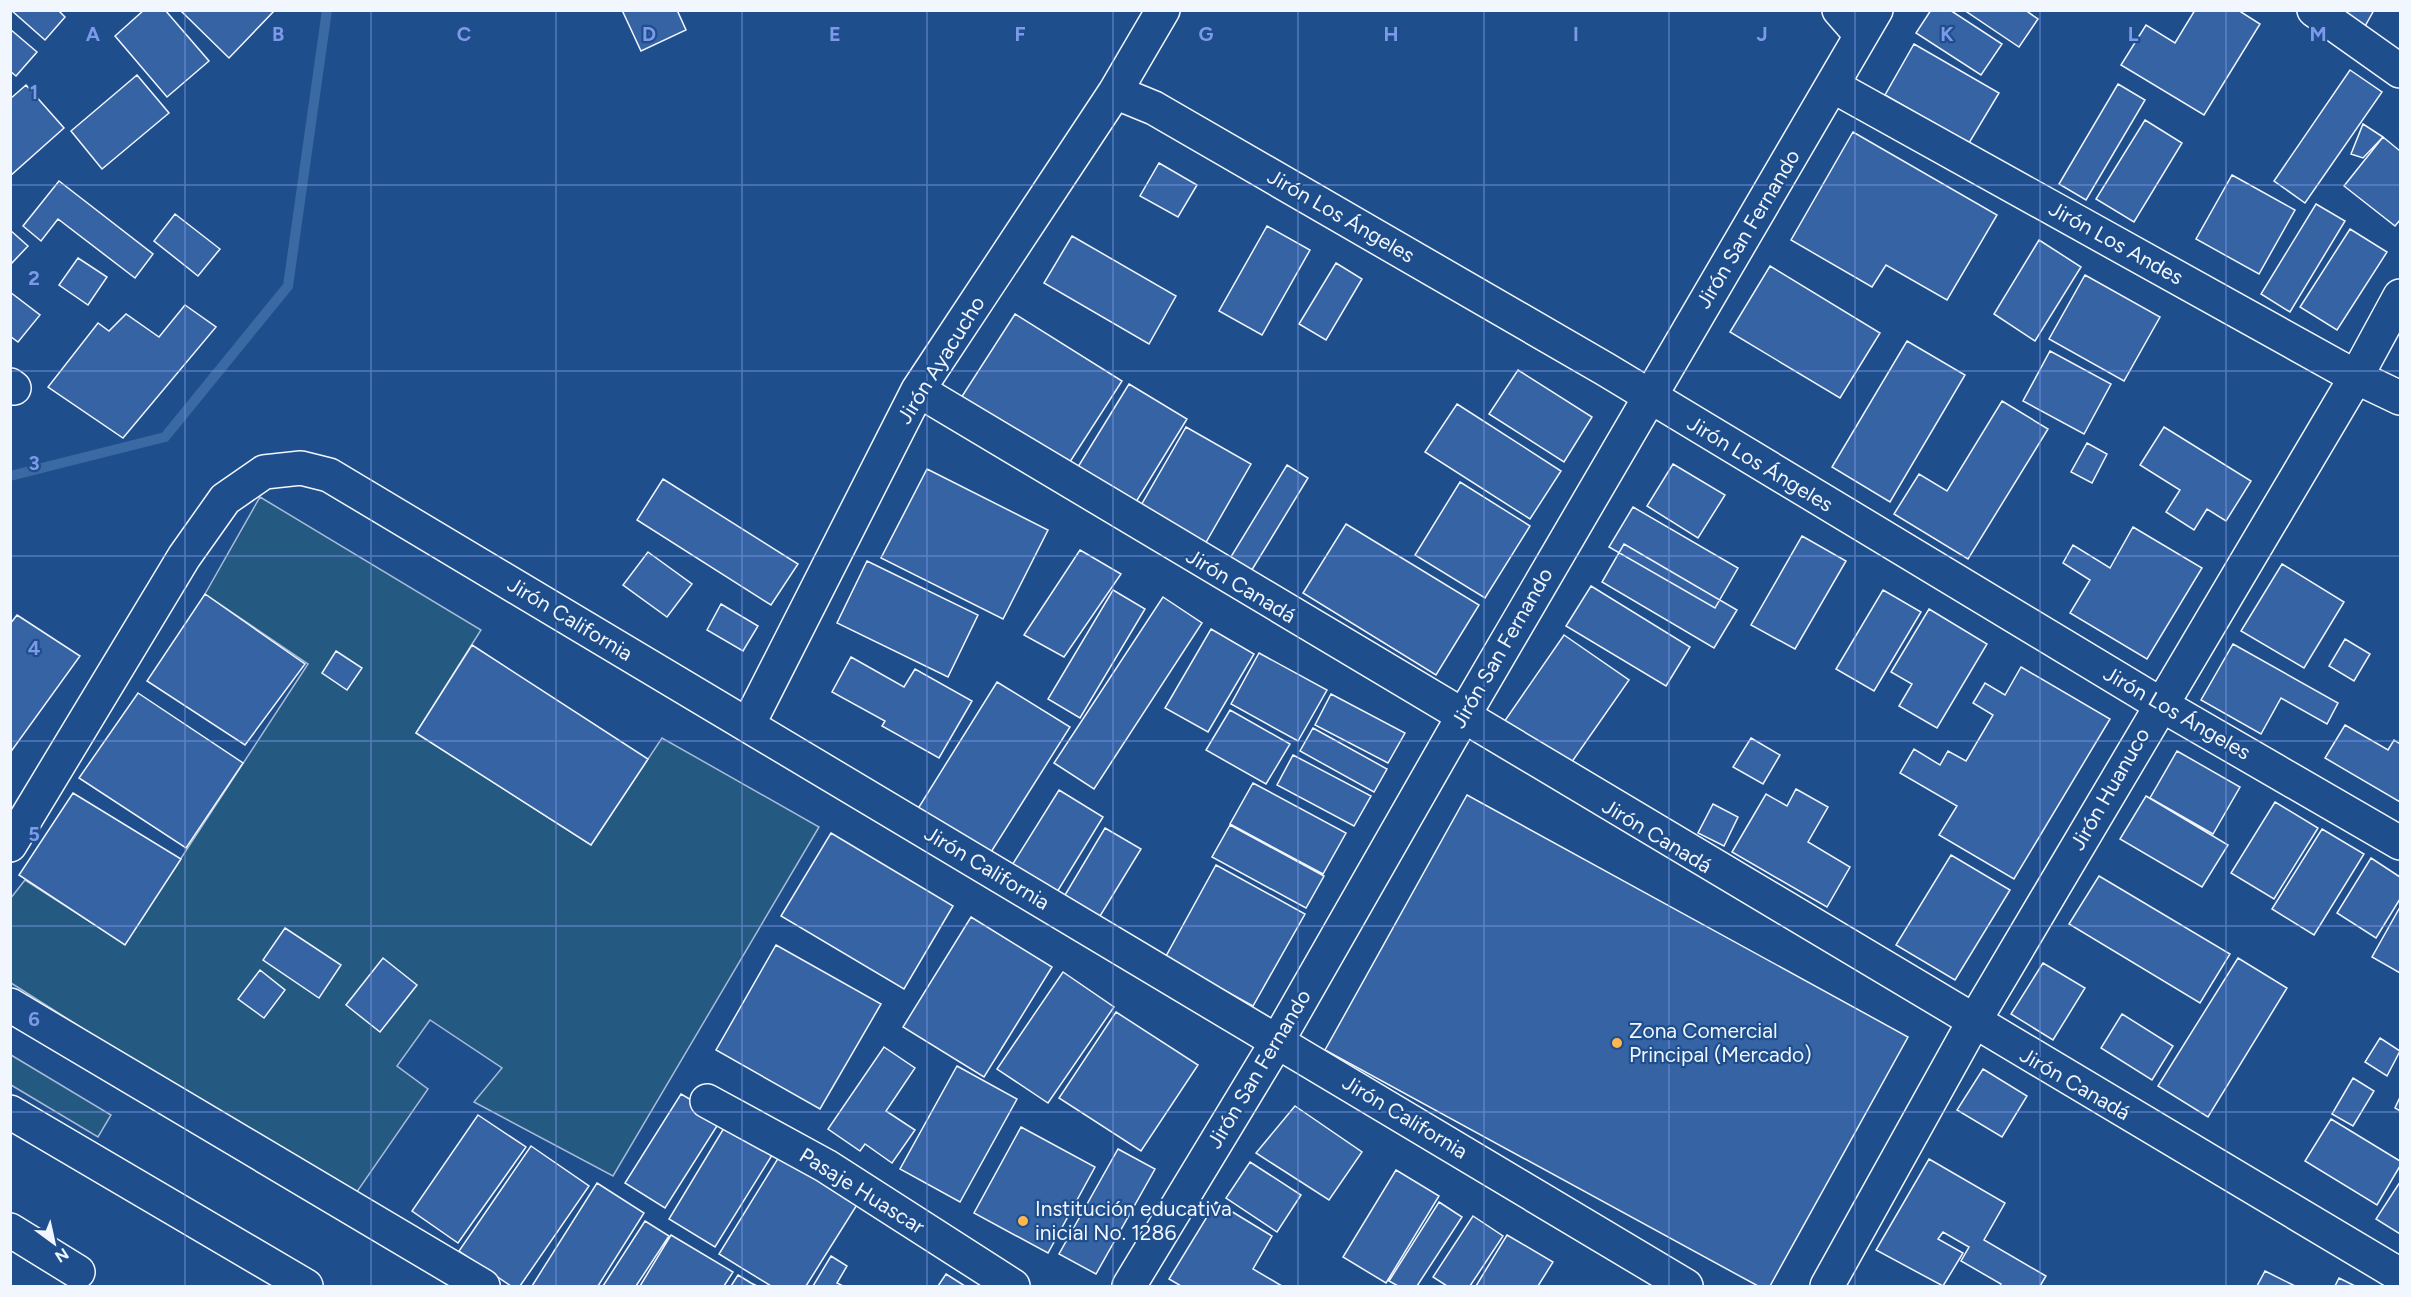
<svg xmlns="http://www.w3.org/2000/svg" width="2411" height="1297" font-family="Figtree,sans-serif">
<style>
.green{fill:#245a82;stroke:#a8bbd7;stroke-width:1.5}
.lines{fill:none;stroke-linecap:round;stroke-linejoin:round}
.stream{stroke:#3b69a3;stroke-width:10}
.building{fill:#3563a3;stroke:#f2f6ff;stroke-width:1.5}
.minor-casing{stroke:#f2f6ff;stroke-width:36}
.highway-casing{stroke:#f2f6ff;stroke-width:36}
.minor{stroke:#1f4e8c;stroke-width:33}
.highway{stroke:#1f4e8c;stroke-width:33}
.grid{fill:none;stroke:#7d9aea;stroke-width:1.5;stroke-opacity:0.55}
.poi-dot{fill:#ffb74d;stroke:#1f4e8c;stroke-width:2}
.labels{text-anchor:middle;stroke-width:4.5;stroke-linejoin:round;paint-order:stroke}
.street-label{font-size:21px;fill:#f2f6ff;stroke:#1f4e8c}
.poi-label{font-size:21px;fill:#f2f6ff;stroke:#1f4e8c;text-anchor:start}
.grid-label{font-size:20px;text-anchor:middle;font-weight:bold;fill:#7d9aea;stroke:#1f4e8c;stroke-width:4.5;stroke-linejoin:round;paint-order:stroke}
</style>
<rect width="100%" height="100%" fill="#1f4e8c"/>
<path class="green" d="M 260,497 L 481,630 L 416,733 L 591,845 L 662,738 L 819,827 L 613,1176 L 474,1102 L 502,1068 L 430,1020 L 397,1066 L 428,1089 L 352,1199 L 11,983 L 10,899 L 25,880 L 125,944 L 308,664 L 205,594 Z
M 11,1055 L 111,1115 L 98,1137 L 11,1085 Z"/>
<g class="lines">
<path class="stream" d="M 10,476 L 165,437 L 288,286 L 327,10"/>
</g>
<path class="building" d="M 11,10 L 58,10 L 65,17 L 45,40 Z
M 144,10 L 165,10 L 209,61 L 167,97 L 115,36 Z
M 180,10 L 275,10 L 229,58 Z
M 622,10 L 677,10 L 686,30 L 641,51 Z
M 1931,10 L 1950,10 L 2002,44 L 1981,75 L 1916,33 Z
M 1964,10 L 2025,10 L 2038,19 L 2019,47 Z
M 2195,10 L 2238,10 L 2260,24 L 2204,115 L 2121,65 L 2146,25 L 2175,43 Z
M 2334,10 L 2374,10 L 2364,28 Z
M 10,29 L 37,52 L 16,76 L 10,71 Z
M 1914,44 L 1999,93 L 1969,143 L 1885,95 Z
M 2350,70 L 2382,92 L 2305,203 L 2274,181 Z
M 137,75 L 169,113 L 102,169 L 71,131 Z
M 2118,84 L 2145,100 L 2086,200 L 2059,184 Z
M 26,85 L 64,128 L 10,176 L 10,99 Z
M 2145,120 L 2182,143 L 2134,222 L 2096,199 Z
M 2363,124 L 2383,137 L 2363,158 L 2351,154 Z
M 1853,132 L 1997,215 L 1947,300 L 1886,265 L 1872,287 L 1791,240 Z
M 2383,137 L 2400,151 L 2400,220 L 2395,226 L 2344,186 Z
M 1159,163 L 1197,185 L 1178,217 L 1140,196 Z
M 2232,175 L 2295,210 L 2259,274 L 2196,239 Z
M 59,181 L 153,254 L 135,278 L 58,219 L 41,241 L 23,226 Z
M 2316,204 L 2345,221 L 2290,312 L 2261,294 Z
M 175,214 L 220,249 L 198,276 L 154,241 Z
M 1267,226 L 1310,250 L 1262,335 L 1219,311 Z
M 2350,229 L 2387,252 L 2337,330 L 2300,307 Z
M 10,230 L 28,246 L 10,265 Z
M 1072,236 L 1176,296 L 1149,344 L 1044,283 Z
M 2039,240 L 2081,267 L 2035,341 L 1994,314 Z
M 78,258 L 107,277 L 88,305 L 59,285 Z
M 1336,263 L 1362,279 L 1326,340 L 1299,324 Z
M 1770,266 L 1880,333 L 1840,398 L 1730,332 Z
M 2085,275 L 2160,317 L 2124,381 L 2049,339 Z
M 10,292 L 40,315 L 18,342 L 10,336 Z
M 185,305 L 216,327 L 123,438 L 48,387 L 98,323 L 109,331 L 126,314 L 159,337 Z
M 1015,314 L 1122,381 L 1066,468 L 959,401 Z
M 1907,341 L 1965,375 L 1890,502 L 1832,467 Z
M 2050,351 L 2111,384 L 2084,434 L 2023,401 Z
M 1518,370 L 1592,417 L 1564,462 L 1489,414 Z
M 1129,384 L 1187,419 L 1131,510 L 1073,475 Z
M 2002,401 L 2048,429 L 1968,559 L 1894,514 L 1919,474 L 1947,491 Z
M 1457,404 L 1561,471 L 1530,519 L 1425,452 Z
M 1186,427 L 1251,464 L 1201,551 L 1136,514 Z
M 2164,427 L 2251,481 L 2226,521 L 2207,509 L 2194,530 L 2166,512 L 2180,490 L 2140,465 Z
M 2087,443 L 2107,454 L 2092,483 L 2071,472 Z
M 1673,464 L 1725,495 L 1698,538 L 1647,506 Z
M 1287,465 L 1308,478 L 1250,573 L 1229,560 Z
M 927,469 L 1048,530 L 1003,619 L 881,558 Z
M 663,479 L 798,564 L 771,605 L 637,520 Z
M 1460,482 L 1530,526 L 1485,598 L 1415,555 Z
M 1633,507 L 1738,568 L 1715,608 L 1609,547 Z
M 1346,524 L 1479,605 L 1436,675 L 1303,593 Z
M 2133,527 L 2202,568 L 2147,659 L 2070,613 L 2090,580 L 2063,563 L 2073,545 L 2110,568 Z
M 1802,536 L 1846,561 L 1795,649 L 1751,625 Z
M 1624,544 L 1737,610 L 1714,648 L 1602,582 Z
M 1080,550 L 1121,574 L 1064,657 L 1024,635 Z
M 648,552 L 692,584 L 667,617 L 623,585 Z
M 867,561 L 978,615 L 948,677 L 837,623 Z
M 2282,564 L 2344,602 L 2304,668 L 2241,631 Z
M 1591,586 L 1690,647 L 1666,686 L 1566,626 Z
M 1113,590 L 1145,609 L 1080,718 L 1048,699 Z
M 1883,590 L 1921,612 L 1874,691 L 1836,669 Z
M 205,594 L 305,664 L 245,745 L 147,681 Z
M 1163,597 L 1202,623 L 1094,789 L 1054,763 Z
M 721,604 L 758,626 L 743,651 L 707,630 Z
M 1929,609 L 1987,644 L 1937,728 L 1899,706 L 1912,684 L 1891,672 Z
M 17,615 L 80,656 L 10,753 L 10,624 Z
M 1211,629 L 1254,654 L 1208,732 L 1165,708 Z
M 1564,635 L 1629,680 L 1569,766 L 1504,722 Z
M 2345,639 L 2370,654 L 2354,681 L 2329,666 Z
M 2233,644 L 2338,703 L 2327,724 L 2281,698 L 2261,734 L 2201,700 Z
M 472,645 L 648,759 L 591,845 L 416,733 Z
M 336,651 L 362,668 L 347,690 L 322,673 Z
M 1259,653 L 1327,690 L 1298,741 L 1231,704 Z
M 851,657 L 904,687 L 915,669 L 972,701 L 939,758 L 882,726 L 885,721 L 832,692 Z
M 2021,667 L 2110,719 L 2014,879 L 1939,835 L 1957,806 L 1900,773 L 1914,749 L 1940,765 L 1948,751 L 1966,761 L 1993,715 L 1973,703 L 1985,683 L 2005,695 Z
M 997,682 L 1070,727 L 986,860 L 914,815 Z
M 138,693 L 243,763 L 186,848 L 79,778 Z
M 1331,694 L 1405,733 L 1388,763 L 1315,725 Z
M 1230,710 L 1290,744 L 1266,784 L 1206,750 Z
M 2345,725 L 2388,750 L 2394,740 L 2400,744 L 2400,802 L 2325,758 Z
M 1313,728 L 1387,769 L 1374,792 L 1300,751 Z
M 1751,738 L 1780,755 L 1763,784 L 1733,767 Z
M 2177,751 L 2240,787 L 2213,834 L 2150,798 Z
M 1293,755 L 1371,796 L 1354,826 L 1277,785 Z
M 1253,783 L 1346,833 L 1323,874 L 1230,824 Z
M 1796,789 L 1828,807 L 1808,842 L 1850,867 L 1827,907 L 1732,852 L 1766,794 L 1787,806 Z
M 1059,790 L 1103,817 L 1054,897 L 1009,870 Z
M 73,793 L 181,859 L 125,945 L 19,875 Z
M 1467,795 L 1908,1037 L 1770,1286 L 1758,1286 L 1325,1050 Z
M 2146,796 L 2228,845 L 2202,887 L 2120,839 Z
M 2275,802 L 2318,828 L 2274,899 L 2231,873 Z
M 1713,804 L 1738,817 L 1724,846 L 1698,833 Z
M 1230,825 L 1324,876 L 1306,908 L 1212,857 Z
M 1105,828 L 1141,849 L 1097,921 L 1062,900 Z
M 2322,829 L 2364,854 L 2314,935 L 2272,909 Z
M 831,833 L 953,906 L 904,989 L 781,916 Z
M 1951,855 L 2010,890 L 1955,980 L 1896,945 Z
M 2371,858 L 2400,877 L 2400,899 L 2376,938 L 2337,913 Z
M 1216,865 L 1305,914 L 1253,1006 L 1165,958 Z
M 2099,876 L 2230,954 L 2200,1003 L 2069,924 Z
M 2400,907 L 2400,973 L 2372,957 Z
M 971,917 L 1052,967 L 984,1077 L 903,1027 Z
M 285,928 L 341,965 L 319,998 L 263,960 Z
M 776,945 L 881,1004 L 820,1109 L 716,1050 Z
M 383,958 L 417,985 L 380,1032 L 346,1005 Z
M 2238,958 L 2287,988 L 2208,1117 L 2158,1086 Z
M 2043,963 L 2085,988 L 2053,1040 L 2011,1014 Z
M 260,970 L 285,990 L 264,1018 L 238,999 Z
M 1063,972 L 1114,1007 L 1048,1103 L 997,1069 Z
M 1116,1012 L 1198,1065 L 1141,1151 L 1059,1098 Z
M 2122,1014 L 2173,1046 L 2152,1080 L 2101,1048 Z
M 2380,1038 L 2400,1051 L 2387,1076 L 2365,1062 Z
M 884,1047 L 915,1068 L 886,1111 L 915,1130 L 892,1163 L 865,1144 L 860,1151 L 828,1129 Z
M 957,1066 L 1017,1099 L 960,1202 L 900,1169 Z
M 1983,1069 L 2027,1096 L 2002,1137 L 1957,1110 Z
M 2353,1078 L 2374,1091 L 2353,1126 L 2332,1114 Z
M 681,1094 L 722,1118 L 665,1208 L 625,1183 Z
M 2400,1097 L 2400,1111 L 2395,1108 Z
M 1295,1106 L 1362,1152 L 1329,1200 L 1256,1153 Z
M 478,1115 L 526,1147 L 458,1243 L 412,1211 Z
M 2331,1119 L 2400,1161 L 2400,1166 L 2377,1205 L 2305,1161 Z
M 727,1123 L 774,1152 L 715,1247 L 669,1219 Z
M 1021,1127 L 1095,1167 L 1048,1253 L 974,1213 Z
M 531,1146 L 589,1186 L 520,1286 L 511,1286 L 459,1251 Z
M 1118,1149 L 1155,1169 L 1096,1274 L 1059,1254 Z
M 782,1152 L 860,1200 L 806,1286 L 771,1286 L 719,1254 Z
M 1929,1159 L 2005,1203 L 1984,1240 L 2046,1276 L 2040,1286 L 2000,1286 L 2001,1284 L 1961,1261 L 1969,1247 L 1943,1232 L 1938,1239 L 1963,1253 L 1943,1286 L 1876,1250 Z
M 1250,1162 L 1301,1195 L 1277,1232 L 1226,1198 Z
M 1396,1170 L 1439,1196 L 1386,1283 L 1343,1257 Z
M 2400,1182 L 2400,1234 L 2376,1219 Z
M 597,1183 L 644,1213 L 598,1286 L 532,1286 Z
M 1216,1202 L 1272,1236 L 1253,1269 L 1282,1286 L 1181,1286 L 1169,1279 Z
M 1439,1202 L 1462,1217 L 1417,1286 L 1398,1286 L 1389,1281 Z
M 1473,1216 L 1503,1236 L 1470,1286 L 1447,1286 L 1433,1277 Z
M 645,1221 L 669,1236 L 636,1286 L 603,1286 Z
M 671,1235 L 733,1272 L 724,1286 L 640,1286 Z
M 1507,1235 L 1553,1262 L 1538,1286 L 1476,1286 Z
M 831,1256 L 847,1266 L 837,1283 L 843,1286 L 813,1286 Z
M 2265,1271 L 2295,1286 L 2257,1286 Z
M 946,1274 L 965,1286 L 938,1286 Z
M 738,1275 L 751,1283 L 757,1286 L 731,1286 Z
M 2339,1278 L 2355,1286 L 2335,1286 Z"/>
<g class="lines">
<g class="minor-casing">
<path id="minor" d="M 1839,10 L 1860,34
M 2314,10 L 2400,71
M 1833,86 L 2356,377 L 2400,398
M 1115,92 L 1154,108 L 1605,369 L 2160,704 L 2400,843
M 10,385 L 14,388
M 918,390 C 1410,689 1904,984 2400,1275
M 748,725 L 918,390 L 1115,92 L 1163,10
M 10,845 L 184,557 L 225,499 L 264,472 L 301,468 L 329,475 L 1686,1286
M 10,1005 L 483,1286
M 707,1101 L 826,1166 L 1013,1286
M 10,1230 L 78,1272
M 1129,1286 L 1278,1040 L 1461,720 L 1876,10
M 1827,1286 L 1972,1025 L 2356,377 L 2400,296"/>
</g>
<g class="highway-casing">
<path id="highway" d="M 10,1112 L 306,1286"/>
</g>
<use href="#minor" class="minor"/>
<use href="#highway" class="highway"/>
</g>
<path class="grid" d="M 185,10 L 185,1286M 371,10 L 371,1286M 556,10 L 556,1286M 742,10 L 742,1286M 927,10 L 927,1286M 1113,10 L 1113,1286M 1298,10 L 1298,1286M 1484,10 L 1484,1286M 1669,10 L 1669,1286M 1855,10 L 1855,1286M 2040,10 L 2040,1286M 2226,10 L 2226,1286M 10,185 L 2400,185M 10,371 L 2400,371M 10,556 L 2400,556M 10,741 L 2400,741M 10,926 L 2400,926M 10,1112 L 2400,1112"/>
<g class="poi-dot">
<circle cx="1617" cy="1043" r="6"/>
<circle cx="1023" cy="1221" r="6"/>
</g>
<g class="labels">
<g class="street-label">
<text transform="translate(1341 216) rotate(30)" y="7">Jirón Los Ángeles</text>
<text transform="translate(1748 229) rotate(-59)" y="7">Jirón San Fernando</text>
<text transform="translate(2116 243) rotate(29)" y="7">Jirón Los Andes</text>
<text transform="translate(941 360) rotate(-58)" y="7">Jirón Ayacucho</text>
<text transform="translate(1760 464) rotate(31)" y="7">Jirón Los Ángeles</text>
<text transform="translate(1241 586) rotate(31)" y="7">Jirón Canadá</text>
<text transform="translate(570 619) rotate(31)" y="7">Jirón California</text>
<text transform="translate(1502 648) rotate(-60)" y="7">Jirón San Fernando</text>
<text transform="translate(2177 713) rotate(30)" y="7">Jirón Los Ángeles</text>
<text transform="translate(2110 789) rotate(-60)" y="7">Jirón Huanuco</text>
<text transform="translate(1657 836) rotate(31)" y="7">Jirón Canadá</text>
<text transform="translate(987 868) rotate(31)" y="7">Jirón California</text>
<text transform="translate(1259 1069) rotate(-59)" y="7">Jirón San Fernando</text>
<text transform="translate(2075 1084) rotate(30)" y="7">Jirón Canadá</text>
<text transform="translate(1405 1117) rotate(31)" y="7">Jirón California</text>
<text transform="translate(862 1191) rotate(32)" y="7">Pasaje Huascar</text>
</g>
<g class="poi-label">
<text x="1629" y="1038">Zona Comercial<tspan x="1629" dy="24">Principal (Mercado)</tspan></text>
<text x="1035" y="1216">Institución educativa<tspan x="1035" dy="24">inicial No. 1286</tspan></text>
</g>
</g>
<g class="grid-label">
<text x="93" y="41">A</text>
<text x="278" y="41">B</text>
<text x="464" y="41">C</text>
<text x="649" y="41">D</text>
<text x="835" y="41">E</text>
<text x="1020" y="41">F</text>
<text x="1206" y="41">G</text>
<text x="1391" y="41">H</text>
<text x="1576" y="41">I</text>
<text x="1762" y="41">J</text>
<text x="1947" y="41">K</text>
<text x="2133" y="41">L</text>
<text x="2318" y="41">M</text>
<text x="34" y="99">1</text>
<text x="34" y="285">2</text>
<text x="34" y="470">3</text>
<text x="34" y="655">4</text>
<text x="34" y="841">5</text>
<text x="34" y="1026">6</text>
</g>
<rect width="2411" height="1297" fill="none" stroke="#f2f6ff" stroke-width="24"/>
<g transform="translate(54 1243) rotate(147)" stroke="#1f4e8c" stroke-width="4.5" paint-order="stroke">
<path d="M0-4.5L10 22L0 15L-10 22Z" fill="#f2f6ff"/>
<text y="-9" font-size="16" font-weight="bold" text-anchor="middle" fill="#f2f6ff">N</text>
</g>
</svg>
